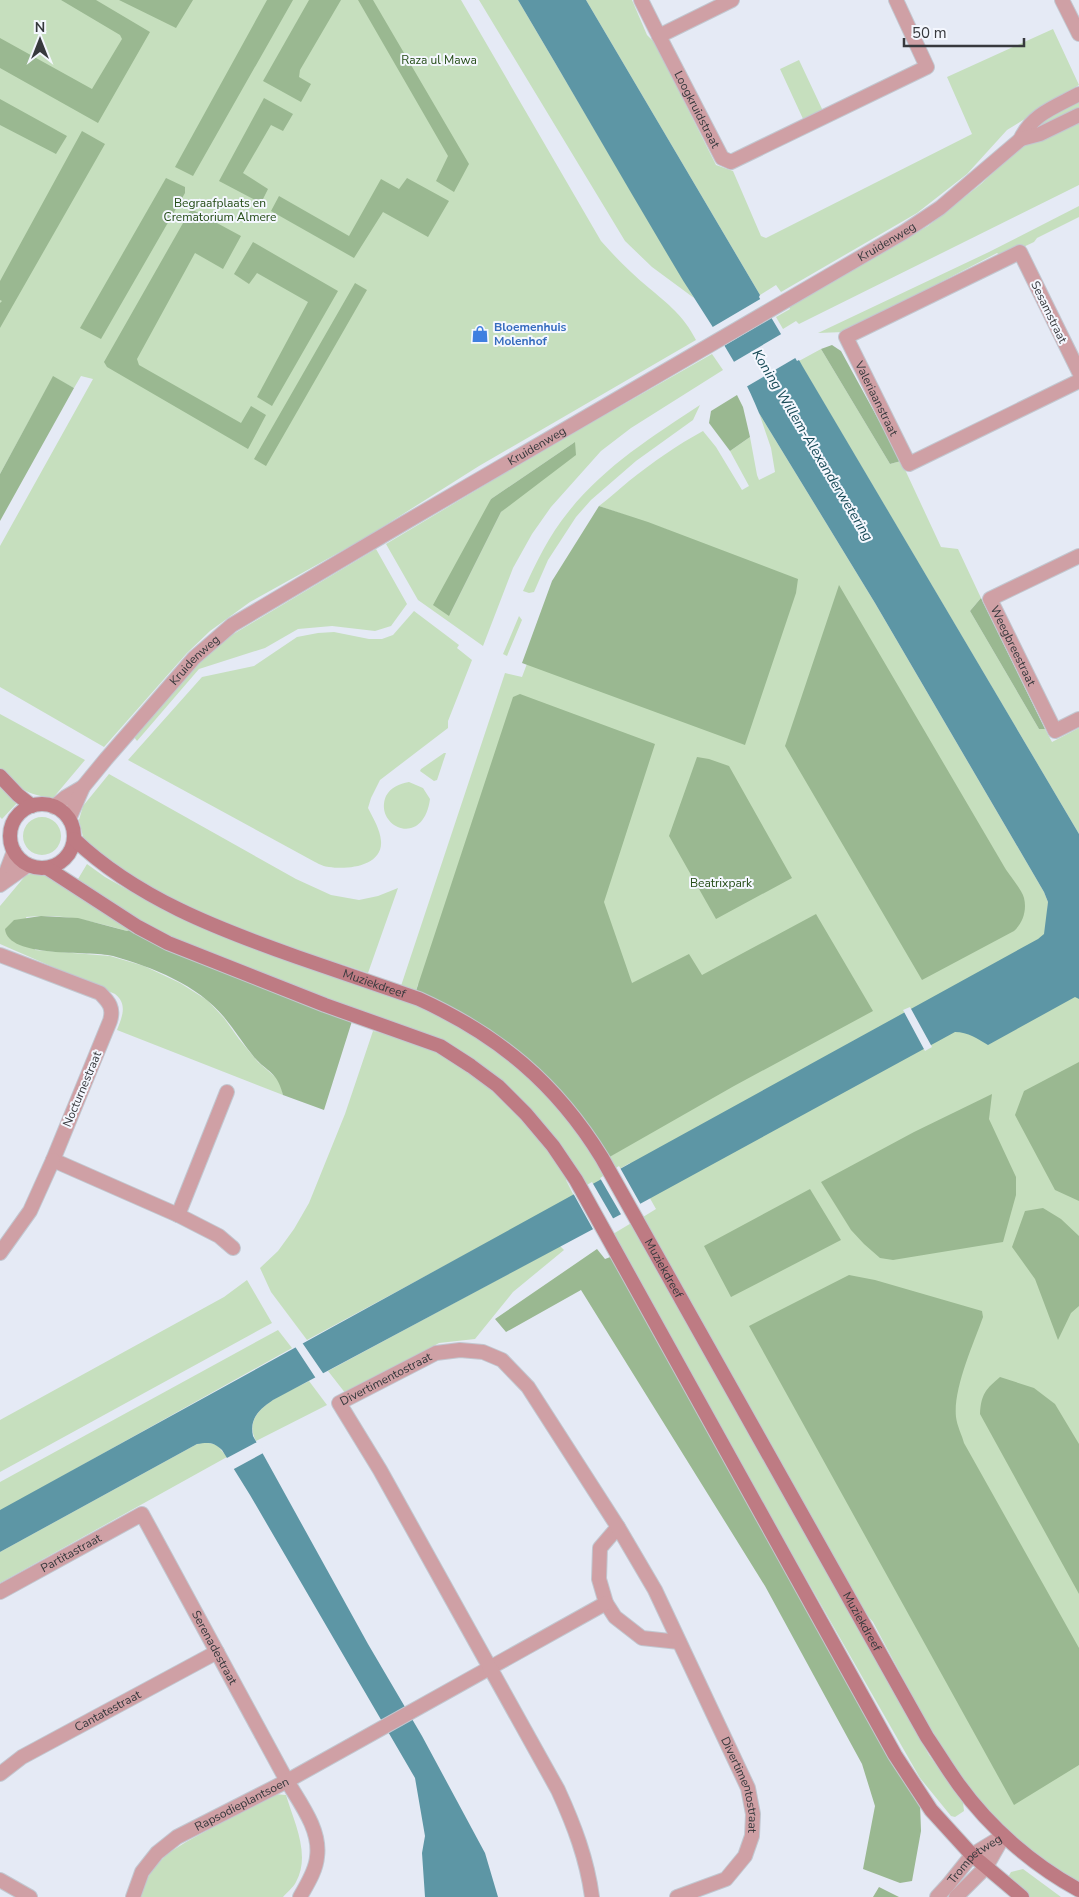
<svg xmlns="http://www.w3.org/2000/svg" width="1079" height="1897" font-family="'Nunito Sans',sans-serif">
<style>
.green{fill:#c6dfbe;fill-rule:evenodd}
.forest{fill:#9ab891}
.water{fill:#5d96a5}
.pier{fill:#e5eaf5}
.lines{fill:none;stroke-linecap:round;stroke-linejoin:round}
.minor-casing{stroke:#c2c7d0;stroke-width:16}
.tertiary-casing{stroke:#c2c7d0;stroke-width:16}
.secondary-casing{stroke:#c2c7d0;stroke-width:16}
.minor{stroke:#cfa0a5;stroke-width:14}
.tertiary{stroke:#cfa0a5;stroke-width:14}
.secondary{stroke:#be7b83;stroke-width:14}
.labels{text-anchor:middle;stroke-width:4;stroke-linejoin:round;paint-order:stroke}
.park-label{font-size:12px;fill:#234b15;stroke:#f4f7fe}
.street-label{font-size:12px;fill:#37393d;stroke:#f4f7fe}
.shop-label{font-size:12px;font-weight:bold;fill:#366cbe;stroke:#f4f7fe;text-anchor:start}
.water-label{font-size:14px;font-style:italic;fill:#184b57;stroke:#f4f7fe}
</style>
<rect width="100%" height="100%" fill="#e5eaf5"/>
<path class="green" d="M 0,0 L 461,0 L 601,241 C 616,258 631,273 649,288 C 669,305 683,315 696,340 L 479,466 L 365,538 L 250,602 L 210,631 L 187,653 L 104,747 L 0,687 L 0,546 L 93,379 L 81,376 L 74,388 L 53,377 L 0,474 Z
M 479,0 L 518,0 L 694,298 L 652,267 L 625,241 Z
M 586,0 L 632,0 L 647,35 L 655,43 L 716,165 L 733,171 L 761,236 L 766,238 L 972,134 L 947,77 L 1053,29 L 1079,85 L 1007,130 L 967,174 L 917,213 L 781,292 L 776,285 L 760,295 Z
M 799,60 L 823,111 L 804,121 L 780,69 Z
M 1079,100 L 1079,108 L 1044,127 L 1040,122 Z
M 1079,120 L 1079,185 L 799,324 L 796,321 L 783,329 L 776,317 L 790,309 L 788,305 L 928,226 L 981,184 L 1016,151 L 1033,141 Z
M 1079,206 L 1079,217 L 1037,238 L 1034,242 L 1002,257 L 997,253 L 941,282 L 934,288 L 844,332 L 818,333 L 989,252 Z
M 821,349 L 890,464 L 901,461 L 941,547 L 958,549 L 981,598 L 970,611 L 1039,729 L 1045,729 L 1052,742 L 1079,728 L 1079,834 L 799,361 Z
M 712,354 L 723,370 L 631,428 L 601,451 L 551,507 L 532,534 L 513,568 L 483,646 L 418,600 L 386,544 L 557,442 ZM 575,442 L 501,512 L 449,616 L 491,499 Z
M 700,405 L 693,420 L 636,461 L 591,500 L 576,517 L 548,560 L 534,592 L 529,593 L 523,591 C 536,563 549,535 569,511 C 605,466 653,436 700,405 Z
M 759,413 L 875,603 L 1044,892 L 1048,902 L 1047,918 L 1079,998 L 1079,1892 C 1061,1878 1040,1866 1024,1851 C 957,1788 916,1702 873,1622 L 863,1610 L 643,1217 L 656,1209 L 630,1163 L 614,1172 L 606,1159 L 622,1149 L 418,984 L 415,994 L 400,989 L 505,673 L 522,677 L 554,592 L 668,530 L 599,506 C 610,498 619,489 629,481 C 653,462 677,445 703,431 L 716,447 L 742,490 L 749,486 L 730,451 L 750,437 L 757,475 L 759,480 L 775,472 L 771,448 Z
M 376,549 L 407,604 L 391,626 L 375,631 L 332,626 L 298,629 L 265,648 L 199,669 L 137,741 L 134,737 L 215,645 Z
M 414,611 L 459,645 L 457,648 L 472,660 L 448,721 L 448,728 L 380,780 L 371,798 L 368,808 C 373,818 380,829 381,841 C 383,866 348,870 329,867 C 325,867 319,864 315,862 L 128,760 L 202,677 L 254,666 L 297,637 L 318,633 L 334,632 L 369,639 L 382,639 L 393,635 Z
M 519,616 L 522,620 L 507,656 L 503,654 Z
M 0,714 L 85,760 L 53,798 C 27,795 17,788 0,768 Z
M 444,753 L 446,753 L 437,780 L 434,781 L 420,771 L 421,769 Z
M 109,774 L 296,879 L 331,895 L 359,900 L 378,896 L 398,888 L 368,973 L 341,964 L 334,965 L 244,934 L 160,895 L 92,850 L 83,837 L 79,820 L 83,806 Z
M 409,782 L 423,788 L 430,799 C 423,850 373,826 386,796 C 391,787 399,784 409,782 Z
M 0,784 L 17,803 L 2,819 L 0,817 Z
M23 836a19 19 0 1 1 38 0a19 19 0 1 1-38 0Z
M 87,864 L 105,877 L 167,912 L 434,1011 L 509,1057 L 561,1108 L 607,1177 L 586,1189 L 529,1109 L 393,1023 L 304,989 L 259,976 L 156,931 L 93,891 L 78,879 Z
M 34,873 L 49,875 L 132,929 L 127,931 C 92,921 63,913 26,917 L 35,950 L 110,956 L 144,966 L 180,983 L 207,1000 L 224,1018 L 239,1039 L 258,1062 L 280,1081 L 283,1095 L 117,1030 C 122,1017 128,1004 115,994 L 0,944 L 0,906 L 26,875 Z
M 373,1031 L 414,1041 L 442,1055 L 463,1067 L 492,1090 L 517,1112 L 550,1150 L 566,1174 L 566,1180 L 574,1196 L 307,1340 L 271,1292 L 260,1268 L 278,1251 L 294,1229 L 309,1203 L 345,1114 Z
M 633,1222 L 929,1755 L 963,1802 L 964,1811 L 955,1817 L 951,1816 L 920,1778 L 712,1414 L 613,1234 Z
M 560,1246 L 564,1250 L 513,1292 L 475,1339 L 439,1343 L 346,1394 L 328,1371 Z
M 247,1280 L 272,1323 L 0,1472 L 0,1420 L 224,1297 Z
M 278,1330 L 292,1348 L 0,1511 L 0,1482 Z
M 309,1381 L 327,1405 L 256,1441 C 239,1409 287,1393 309,1381 Z
M 205,1442 L 217,1445 L 227,1457 L 0,1583 L 0,1552 L 197,1444 Z
M 274,1794 L 286,1795 C 294,1822 311,1855 296,1882 C 293,1888 287,1892 283,1897 L 140,1897 L 146,1880 L 154,1868 L 167,1854 L 186,1842 Z
M 1023,1869 L 1061,1897 L 1029,1897 L 1007,1879 L 1011,1872 Z"/>
<path class="forest" d="M 61,0 L 96,0 L 150,32 L 98,123 L 0,68 L 0,38 L 92,89 L 122,39 L 120,35 Z
M 119,0 L 193,0 L 176,28 Z
M 267,0 L 293,0 L 193,176 L 175,167 Z
M 309,0 L 341,0 L 300,70 L 299,77 L 311,84 L 301,102 L 263,81 Z
M 358,0 L 373,0 L 469,164 L 454,192 L 436,181 L 448,156 Z
M 264,98 L 293,114 L 283,131 L 271,125 L 243,173 L 268,189 L 261,203 L 219,181 Z
M 0,99 L 67,136 L 56,154 L 0,125 Z
M 82,131 L 105,144 L 0,328 L 0,303 L 2,301 L 0,300 L 0,281 Z
M 166,178 L 185,187 L 185,193 L 101,339 L 80,328 Z
M 407,178 L 449,201 L 428,237 L 383,212 L 354,258 L 271,211 L 279,196 L 349,236 L 381,179 L 399,189 Z
M 191,209 L 241,236 L 223,269 L 195,253 L 137,359 L 139,365 L 241,423 L 251,406 L 266,415 L 248,449 L 107,367 L 104,362 Z
M 253,242 L 338,291 L 272,406 L 257,397 L 308,302 L 257,273 L 249,284 L 234,274 Z
M 355,283 L 367,290 L 266,466 L 254,459 Z
M 832,345 L 841,351 L 901,461 L 890,464 L 821,349 Z
M 53,376 L 74,388 L 0,521 L 0,474 Z
M 737,395 L 743,407 L 750,437 L 730,451 L 709,423 L 711,411 Z
M 575,442 L 576,455 L 501,512 L 449,616 L 433,605 L 491,499 Z
M 599,506 L 648,522 L 798,579 L 796,593 L 745,745 L 522,663 L 552,581 Z
M 839,585 L 1005,868 C 1010,876 1022,890 1024,898 C 1027,910 1023,923 1014,931 L 922,980 L 785,746 Z
M 981,598 L 1045,729 L 1039,729 L 970,611 Z
M 520,694 L 655,744 L 604,902 L 632,983 L 689,954 L 702,975 L 816,914 L 873,1011 L 734,1086 L 606,1159 L 554,1088 L 415,994 L 513,697 Z
M 697,757 L 709,759 L 729,766 L 792,878 L 716,919 L 669,836 Z
M 41,916 L 78,918 L 127,931 L 132,929 L 353,1018 L 324,1110 L 283,1095 C 277,1071 268,1073 254,1057 C 243,1044 235,1030 224,1017 C 198,985 152,967 113,956 C 89,950 8,959 5,929 L 14,920 Z
M 1079,1062 L 1079,1201 L 1055,1190 L 1015,1115 L 1024,1091 Z
M 992,1094 L 989,1119 L 1016,1177 L 1016,1195 L 1003,1242 L 893,1260 L 880,1258 L 864,1244 L 851,1230 L 821,1182 L 914,1132 Z
M 810,1189 L 841,1240 L 731,1297 L 704,1246 Z
M 1043,1208 L 1061,1219 L 1079,1236 L 1079,1306 L 1071,1313 L 1058,1340 L 1035,1279 L 1012,1247 L 1025,1211 Z
M 597,1249 L 605,1259 L 613,1256 L 920,1803 L 921,1831 L 912,1881 L 900,1883 L 863,1869 L 875,1806 L 862,1764 L 765,1586 L 581,1290 L 506,1332 L 495,1319 Z
M 849,1275 L 875,1280 L 982,1311 L 983,1317 C 973,1345 953,1389 956,1417 C 957,1426 962,1435 964,1443 L 1079,1648 L 1079,1765 L 1014,1805 L 749,1326 Z
M 1000,1377 L 1034,1388 L 1055,1404 L 1079,1444 L 1079,1594 L 980,1414 C 981,1394 986,1389 1000,1377 Z
M 879,1887 L 899,1897 L 873,1897 Z"/>
<path class="water" d="M 518,0 L 586,0 L 760,295 L 759,297 L 797,361 L 799,360 L 803,367 L 1079,834 L 1079,999 L 1075,997 L 988,1045 C 978,1039 968,1032 955,1032 L 627,1211 L 273,1400 C 260,1409 249,1418 253,1436 L 368,1644 L 422,1736 L 485,1853 L 498,1897 L 425,1897 L 422,1853 L 425,1836 L 415,1778 L 250,1495 L 222,1450 C 214,1442 208,1442 197,1444 L 0,1552 L 0,1510 L 1038,939 L 1044,934 L 1048,902 L 1044,892 L 875,603 L 759,413 C 738,359 701,312 672,262 C 620,175 570,87 518,0 Z"/>
<path class="pier" d="M 762,298 L 773,317 L 722,347 L 711,328 Z
M 783,333 L 797,357 L 746,387 L 732,363 Z
M 910,1007 L 932,1047 L 925,1051 L 903,1010 Z
M 619,1166 L 641,1205 L 622,1216 L 600,1178 Z
M 592,1182 L 614,1220 L 594,1231 L 573,1193 Z
M 301,1341 L 325,1376 L 317,1380 L 294,1345 Z
M 259,1441 L 265,1452 L 232,1470 L 225,1459 Z"/>
<g class="lines">
<g class="minor-casing">
<g id="minor">
<path d="M 641,0 L 659,36"/>
<path id="s1" d="M 732,0 L 659,36 L 722,158 L 731,162 L 927,67 L 896,0"/>
<path d="M 1062,0 L 1079,34"/>
<path d="M 1020,140 C 1032,114 1055,107 1079,94"/>
<path id="s2" d="M 1079,372 L 1020,252 L 846,337 L 909,464 L 1079,381"/>
<path id="s3" d="M 1079,556 L 990,599 L 1055,731 L 1079,719"/>
<path d="M 54,807 L 66,797 L 83,787"/>
<path id="s4" d="M 69,819 L 83,787 L 106,759 L 194,658 L 232,625 L 406,522 L 904,232 L 940,208 L 1021,139 L 1040,134 L 1079,115"/>
<path d="M 2,883 L 14,851"/>
<path d="M 0,885 L 28,865"/>
<path d="M 0,955 L 100,993 C 109,1002 114,1008 110,1021 L 53,1160 L 178,1215 L 219,1236 L 233,1248"/>
<path d="M 178,1215 L 227,1092"/>
<path d="M 0,1253 L 30,1211 L 53,1160"/>
<path d="M 618,1527 L 600,1548 L 599,1579 L 606,1603 L 615,1617 L 642,1638 L 679,1642"/>
<path id="s5" d="M 0,1592 L 142,1514 L 287,1781 C 300,1803 321,1830 317,1857 C 316,1871 306,1886 300,1897"/>
<path id="s6" d="M 0,1774 L 22,1757 L 217,1652"/>
<path d="M 0,1880 L 30,1897"/>
<path id="s7" d="M 133,1897 L 142,1872 L 157,1853 L 177,1837 L 287,1781 L 606,1603"/>
<path id="s8" d="M 592,1897 C 587,1859 574,1825 558,1790 L 380,1470 L 339,1403 L 436,1353 L 460,1350 L 483,1352 L 502,1360 L 528,1387 L 618,1527 L 655,1590 L 748,1788 L 753,1814 L 752,1836 L 745,1856 L 726,1879 L 677,1897"/>
</g>
</g>
<g class="tertiary-casing">
<g id="tertiary">
<path id="s9" d="M 937,1897 L 948,1885 L 972,1855 L 1003,1836"/>
<path d="M 956,1897 L 986,1867 L 1003,1837"/>
</g>
</g>
<g class="secondary-casing">
<g id="secondary">
<path d="M 0,776 L 18,795 L 32,806"/>
<circle cx="42" cy="836" r="32"/>
<path id="s10" d="M 74,839 C 136,898 218,929 297,957 C 337,971 378,985 419,999 C 498,1035 556,1083 602,1158 L 927,1737 C 938,1753 948,1770 959,1785 C 990,1828 1033,1865 1079,1890"/>
<path d="M 47,868 L 138,927 L 168,943 L 325,1005 L 440,1046 L 471,1066 L 498,1086 L 526,1114 L 553,1146 L 576,1180 L 895,1755 L 931,1810 L 972,1855 L 1022,1897"/>
</g>
</g>
<use href="#minor" class="minor"/>
<use href="#tertiary" class="tertiary"/>
<use href="#secondary" class="secondary"/>
</g>
<defs>
<g id="shop-bare" transform="scale(1.35)"><path d="M-5-2.5h2.3a2.7 3.5 0 0 1 5.4 0H5L5.5 6h-11ZM-1.5-2.5h3a1.5 2.3 0 0 0-3 0Z" fill="#3f7fe0" stroke="#f4f7fe" stroke-width="2.5" paint-order="stroke"/></g>
</defs>
<g fill-rule="evenodd">
<use href="#shop-bare" x="480" y="334"/>
</g>
<g class="labels">
<g class="park-label">
<text x="439" y="64">Raza ul Mawa</text>
<text x="220" y="207">Begraafplaats en<tspan x="220" dy="14">Crematorium Almere</tspan></text>
<text x="721" y="887">Beatrixpark</text>
</g>
<g class="street-label">
<text dy="4" stroke="none"><textPath href="#s1" startOffset="164">Loogkruidstraat</textPath></text>
<text dy="4" stroke="none"><textPath href="#s4" startOffset="1014">Kruidenweg</textPath></text>
<text transform="translate(1049 312) rotate(64)" y="4">Sesamstraat</text>
<text dy="4" stroke="none"><textPath href="#s2" startOffset="396">Valeriaanstraat</textPath></text>
<text dy="4" stroke="none"><textPath href="#s4" startOffset="609">Kruidenweg</textPath></text>
<text dy="4" stroke="none"><textPath href="#s3" startOffset="151">Weegbreestraat</textPath></text>
<text dy="4" stroke="none"><textPath href="#s4" startOffset="204">Kruidenweg</textPath></text>
<text dy="4" stroke="none"><textPath href="#s10" startOffset="336">Muziekdreef</textPath></text>
<text transform="translate(82 1089) rotate(-67)" y="4">Nocturnestraat</text>
<text dy="4" stroke="none"><textPath href="#s10" startOffset="756">Muziekdreef</textPath></text>
<text dy="4" stroke="none"><textPath href="#s8" startOffset="610">Divertimentostraat</textPath></text>
<text dy="4" stroke="none"><textPath href="#s5" startOffset="81">Partitastraat</textPath></text>
<text dy="4" stroke="none"><textPath href="#s10" startOffset="1161">Muziekdreef</textPath></text>
<text dy="4" stroke="none"><textPath href="#s5" startOffset="314">Serenadestraat</textPath></text>
<text dy="4" stroke="none"><textPath href="#s6" startOffset="125">Cantatestraat</textPath></text>
<text dy="4" stroke="none"><textPath href="#s8" startOffset="1225">Divertimentostraat</textPath></text>
<text dy="4" stroke="none"><textPath href="#s7" startOffset="149">Rapsodieplantsoen</textPath></text>
<text dy="4" stroke="none"><textPath href="#s9" startOffset="54">Trompetweg</textPath></text>
</g>
<g class="shop-label">
<text x="494" y="331">Bloemenhuis<tspan x="494" dy="14">Molenhof</tspan></text>
</g>
<g class="water-label">
<text transform="translate(813 445) rotate(59)" y="5">Koning Willem-Alexanderwetering</text>
</g>
</g>
<g transform="translate(40 40)" stroke="#f4f7fe" stroke-width="4" paint-order="stroke">
<path d="M0-4L9 19L0 12L-9 19Z" fill="#37393d"/>
<text y="-8" font-size="14" font-weight="bold" text-anchor="middle" fill="#37393d">N</text>
</g>
<path d="M904 38v8h120v-8" fill="none" stroke="#37393d" stroke-width="2.5"/>
<text x="912" y="38" font-size="15" fill="#37393d" stroke="#f4f7fe" stroke-width="4" paint-order="stroke">50 m</text>
</svg>
